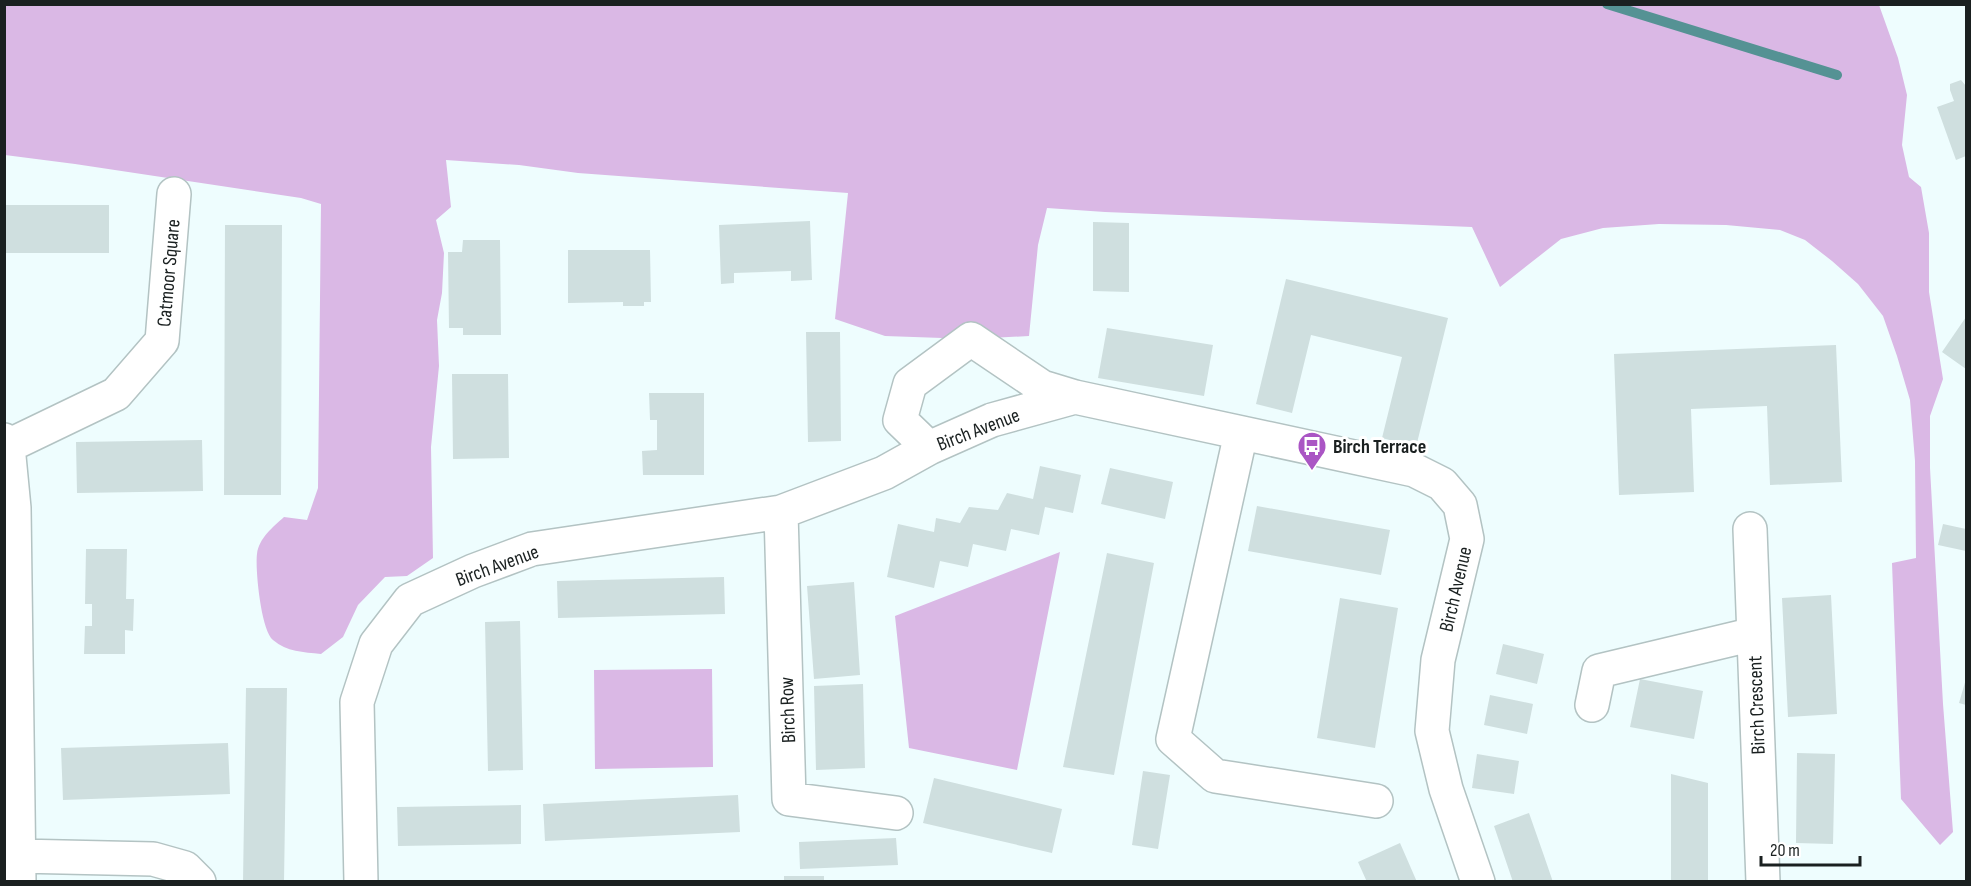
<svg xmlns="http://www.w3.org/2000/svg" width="1971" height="886" font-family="'Sofia Sans Condensed',sans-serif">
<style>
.green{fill:#dab8e5}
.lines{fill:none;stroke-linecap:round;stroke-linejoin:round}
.stream{stroke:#559294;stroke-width:10}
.building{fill:#cfdfdf}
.minor-casing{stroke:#b3c3c3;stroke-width:36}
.minor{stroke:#fff;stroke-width:33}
.labels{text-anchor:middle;stroke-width:6;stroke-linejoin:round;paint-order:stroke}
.street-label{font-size:20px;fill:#1a2020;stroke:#fff}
.poi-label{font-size:20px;font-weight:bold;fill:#1a2020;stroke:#fff;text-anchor:start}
</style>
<rect width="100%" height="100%" fill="#eefdfe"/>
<path class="green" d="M 5,5 L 1879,5 L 1898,58 L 1907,95 L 1902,145 L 1909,177 L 1921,187 L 1929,233 L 1929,292 L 1943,379 L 1930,416 L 1930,468 L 1943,704 L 1953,832 L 1940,845 L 1901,799 L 1892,563 L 1916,558 L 1915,461 L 1910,400 L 1897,356 L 1883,316 L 1858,284 L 1832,261 L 1805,240 L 1780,230 L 1726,225 L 1659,224 L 1603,228 L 1561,239 L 1500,287 L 1472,227 L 1105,212 L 1047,208 L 1038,245 L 1029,336 L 971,339 L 885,336 L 835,319 L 848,193 L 578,173 L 519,165 L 446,160 L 451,207 L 436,220 L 444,253 L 442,293 L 437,320 L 439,366 L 431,447 L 433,558 L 407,576 L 385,577 L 358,605 L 343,637 L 321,654 C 303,652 287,652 273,640 C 261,630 255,569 257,554 C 259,538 273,527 284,517 L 307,520 L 318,488 L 321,204 L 301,198 L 75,164 L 5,155 Z
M 1060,552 L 1017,770 L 909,748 L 895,616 Z
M 712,669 L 713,767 L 595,769 L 594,670 Z"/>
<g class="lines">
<path class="stream" d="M 1607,4 L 1837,75"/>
</g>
<path class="building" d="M 1961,80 L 1966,86 L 1966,156 L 1956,160 L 1937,107 L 1954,101 L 1950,90 L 1950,84 Z
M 4,205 L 109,205 L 109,253 L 4,253 Z
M 810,221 L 812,280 L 791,281 L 791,271 L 734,273 L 734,283 L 721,284 L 719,225 Z
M 1093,222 L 1129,223 L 1129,292 L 1093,291 Z
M 225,225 L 282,225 L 281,495 L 224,495 Z
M 463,240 L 500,240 L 501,335 L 463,335 L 463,328 L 449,328 L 448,252 L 462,252 Z
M 568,250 L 650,250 L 651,302 L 644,302 L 644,306 L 623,306 L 623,302 L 568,303 Z
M 1286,279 L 1448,318 L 1416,447 L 1382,438 L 1402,357 L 1311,335 L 1292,413 L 1256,404 Z
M 1966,317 L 1966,369 L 1942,352 Z
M 1107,328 L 1213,345 L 1204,396 L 1098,378 Z
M 806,332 L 840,332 L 841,441 L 808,442 Z
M 1836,345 L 1842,482 L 1770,485 L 1767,406 L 1691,409 L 1694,492 L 1619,495 L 1614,354 Z
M 452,374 L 508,374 L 509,458 L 453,459 Z
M 649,393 L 704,393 L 704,475 L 643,475 L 642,451 L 657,450 L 657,420 L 650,420 Z
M 202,440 L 203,491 L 77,493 L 76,442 Z
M 1040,466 L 1081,475 L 1073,513 L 1045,507 L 1039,535 L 1011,529 L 1006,551 L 973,544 L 968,567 L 940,561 L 934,588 L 887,577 L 898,524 L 934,532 L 936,518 L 960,523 L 969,507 L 998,510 L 1007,493 L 1033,499 Z
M 1110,468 L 1173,482 L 1165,519 L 1101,504 Z
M 1257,506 L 1390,530 L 1381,575 L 1248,551 Z
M 1943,524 L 1966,529 L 1966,551 L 1938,545 Z
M 86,549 L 127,549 L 126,599 L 134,599 L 133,631 L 125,630 L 125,654 L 84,654 L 85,626 L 92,626 L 92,604 L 85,604 Z
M 1107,553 L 1154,563 L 1114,775 L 1063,767 Z
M 724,577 L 725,614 L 558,618 L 557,581 Z
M 854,582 L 860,675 L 814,679 L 807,586 Z
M 1831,595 L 1837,714 L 1788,717 L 1782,598 Z
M 1340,598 L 1398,608 L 1375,748 L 1317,738 Z
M 520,621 L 523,770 L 488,771 L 485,622 Z
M 1503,644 L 1544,654 L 1537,684 L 1496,674 Z
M 1640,679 L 1703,691 L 1694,739 L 1630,727 Z
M 1966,679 L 1966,705 L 1959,703 Z
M 863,684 L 865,768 L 816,770 L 814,686 Z
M 246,688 L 287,688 L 284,882 L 243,882 Z
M 1490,695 L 1533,704 L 1527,734 L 1484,725 Z
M 228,743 L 230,794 L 63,800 L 61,748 Z
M 1797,753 L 1835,754 L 1833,844 L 1796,843 Z
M 1477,754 L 1519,761 L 1514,794 L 1472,788 Z
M 1143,771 L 1170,775 L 1158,849 L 1132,845 Z
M 1671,774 L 1708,783 L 1708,882 L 1671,882 Z
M 934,778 L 1062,809 L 1052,853 L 923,823 Z
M 738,795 L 740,832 L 545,841 L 543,804 Z
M 521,805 L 521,844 L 398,846 L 397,807 Z
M 1529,813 L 1543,853 L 1553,882 L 1513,882 L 1494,826 Z
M 896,838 L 898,865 L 800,869 L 799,842 Z
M 1400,843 L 1417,882 L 1367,882 L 1358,862 Z
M 784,876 L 824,876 L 824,882 L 784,882 Z"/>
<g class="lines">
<g class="minor-casing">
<path id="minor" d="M 1241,433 L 1173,739 L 1215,776 L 1376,801
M 4,440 L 8,446 L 14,508 L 19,882
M 8,446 L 116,394 L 162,341 L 174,194
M 929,448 L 900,420 L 910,384 L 971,339 L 1042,387 L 1075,397
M 781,512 L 789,799 L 896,813
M 1750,529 L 1763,882
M 1592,705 L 1599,671 L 1754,634
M 18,856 L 153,859 L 185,868 L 199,882
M 361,882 L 357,702 L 376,644 L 410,600 L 473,571 L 532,549 L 781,512 L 884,473 L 929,448 L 992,420 L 1075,397 L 1414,470 L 1442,484 L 1460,505 L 1467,539 L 1438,660 L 1432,731 L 1446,789 L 1478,882"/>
</g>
<use href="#minor" class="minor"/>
</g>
<defs>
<g id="bus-pin" transform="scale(1.5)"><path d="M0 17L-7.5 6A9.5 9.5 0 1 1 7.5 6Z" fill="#aa55c4" stroke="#fff"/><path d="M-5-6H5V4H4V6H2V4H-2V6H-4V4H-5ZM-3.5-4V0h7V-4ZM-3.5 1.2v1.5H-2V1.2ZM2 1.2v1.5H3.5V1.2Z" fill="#fff"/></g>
</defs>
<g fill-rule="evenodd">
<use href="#bus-pin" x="1312" y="446"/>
</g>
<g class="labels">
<g class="street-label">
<text transform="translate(168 273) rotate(-85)" y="7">Catmoor Square</text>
<text transform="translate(978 429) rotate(-21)" y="7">Birch Avenue</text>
<text transform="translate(497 565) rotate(-20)" y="7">Birch Avenue</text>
<text transform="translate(1455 589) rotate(-77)" y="7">Birch Avenue</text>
<text transform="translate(1756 705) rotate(-92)" y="7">Birch Crescent</text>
<text transform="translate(787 710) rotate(-92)" y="7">Birch Row</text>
</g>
<g class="poi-label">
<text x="1333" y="453">Birch Terrace</text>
</g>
</g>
<rect width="1971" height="886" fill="none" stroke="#1a2020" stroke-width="12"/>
<path d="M1761 856v9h99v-9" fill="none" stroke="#1a2020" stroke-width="3"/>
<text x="1770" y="856" font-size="18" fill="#1a2020" stroke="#ffffff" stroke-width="4.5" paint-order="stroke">20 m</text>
</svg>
